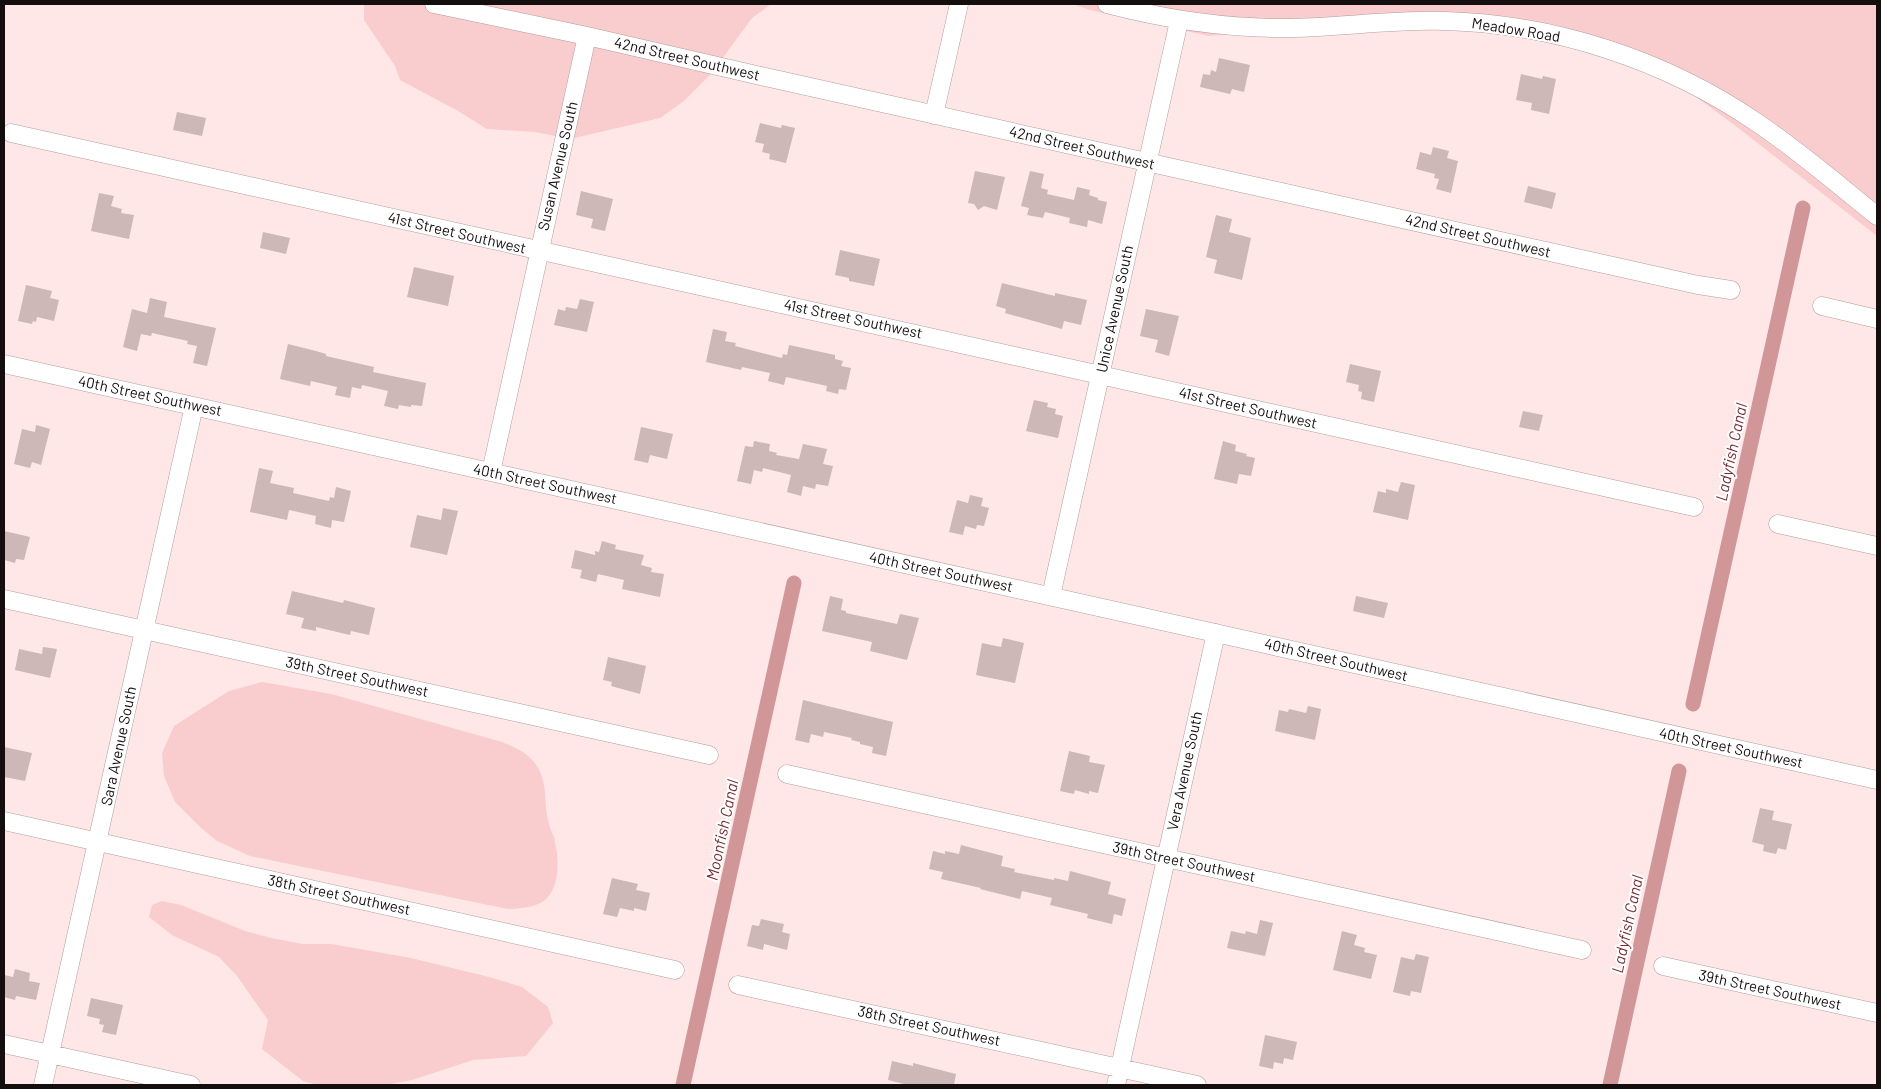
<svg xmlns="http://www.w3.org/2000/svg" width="1881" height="1089" font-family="Barlow,sans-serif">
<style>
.green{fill:#f9cccd}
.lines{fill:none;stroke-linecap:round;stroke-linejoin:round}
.canal{stroke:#d09698;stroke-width:15}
.building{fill:#ceb7b7}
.minor-casing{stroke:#b39d9d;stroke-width:19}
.minor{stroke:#fff;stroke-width:18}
.labels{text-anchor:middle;stroke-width:4;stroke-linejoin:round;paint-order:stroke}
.street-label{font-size:15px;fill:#150e0e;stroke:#fff}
.water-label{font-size:16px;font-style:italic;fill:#732c33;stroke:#fff}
</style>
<rect width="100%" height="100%" fill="#ffe6e7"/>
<path class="green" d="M 364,4 L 771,4 L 752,18 L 711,74 L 684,101 L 660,118 L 570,139 L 535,132 L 487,129 L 458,111 L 400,80 L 395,66 L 364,20 Z
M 1073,4 L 1877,4 L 1877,236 L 1733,124 L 1688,91 L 1628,58 L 1496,24 L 1342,23 L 1209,36 L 1090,10 Z
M 262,682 L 331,694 L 502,742 C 514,747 525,751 534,762 C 549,782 543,798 548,820 C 549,828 554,835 555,842 C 559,860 560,887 545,900 C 537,907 518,909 508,909 L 250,856 L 217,841 L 199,826 L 175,802 L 164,776 L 162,753 L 174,726 L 229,691 Z
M 162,901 L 181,905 L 245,931 L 271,938 L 303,944 L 331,944 L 411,958 L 489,977 L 522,987 L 548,1007 L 553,1023 L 526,1056 L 473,1060 L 412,1080 L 386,1085 L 318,1085 L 303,1081 L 262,1049 L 268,1020 L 237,976 L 219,957 L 172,935 L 149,917 L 152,905 Z"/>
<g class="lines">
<path class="canal" d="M 1693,704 L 1803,208
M 683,1085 L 794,583
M 1610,1085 L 1679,771"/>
</g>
<path class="building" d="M 1219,58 L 1250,65 L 1244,92 L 1232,89 L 1230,94 L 1200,87 L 1203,74 L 1210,75 L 1211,70 L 1216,72 Z
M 1521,74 L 1542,79 L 1543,76 L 1556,79 L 1549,114 L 1531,110 L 1532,103 L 1516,100 Z
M 177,112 L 206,118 L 202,136 L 173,130 Z
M 760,123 L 781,128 L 782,125 L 795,128 L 786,163 L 769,159 L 770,154 L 762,152 L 764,144 L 755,142 Z
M 1433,147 L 1449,151 L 1447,158 L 1458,161 L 1451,193 L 1436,189 L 1439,179 L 1434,178 L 1435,174 L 1416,169 L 1420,152 L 1431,155 Z
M 975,171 L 1005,177 L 997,210 L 984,206 L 978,210 L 974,204 L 968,203 Z
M 1030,171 L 1044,174 L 1041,188 L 1048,190 L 1047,194 L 1074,200 L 1077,187 L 1090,190 L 1089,195 L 1098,198 L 1098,200 L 1107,202 L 1102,224 L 1088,220 L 1087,227 L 1069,223 L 1070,218 L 1045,212 L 1043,218 L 1027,215 L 1029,208 L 1021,206 Z
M 1528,186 L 1556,193 L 1552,209 L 1524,202 Z
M 581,191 L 613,199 L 605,231 L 591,228 L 593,219 L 576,215 Z
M 99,193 L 114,196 L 111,206 L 122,209 L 121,213 L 134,215 L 129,239 L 91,231 Z
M 1216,215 L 1232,219 L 1229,232 L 1251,238 L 1242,280 L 1214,273 L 1217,260 L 1206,257 Z
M 263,232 L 290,238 L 286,254 L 260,248 Z
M 840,250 L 880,259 L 874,286 L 849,281 L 849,278 L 835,275 Z
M 414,267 L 454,276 L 448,306 L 407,297 Z
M 1002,283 L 1055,296 L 1055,293 L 1087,300 L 1081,325 L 1064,321 L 1062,329 L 1005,313 L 1006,309 L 996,306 Z
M 26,285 L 52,291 L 50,298 L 59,300 L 54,321 L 37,317 L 36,322 L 33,321 L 32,324 L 18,321 Z
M 150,298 L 167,302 L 164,317 L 216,328 L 207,366 L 193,363 L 197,346 L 187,344 L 188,341 L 152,333 L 151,336 L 141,334 L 137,351 L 123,347 L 132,309 L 147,313 Z
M 580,299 L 594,302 L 587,332 L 554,325 L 558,309 L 565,311 L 566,307 L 577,309 Z
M 1146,309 L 1179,316 L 1169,356 L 1155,352 L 1158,340 L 1140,336 Z
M 713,329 L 727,332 L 725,341 L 736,343 L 735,346 L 782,358 L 783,354 L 787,355 L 789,345 L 835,355 L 835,359 L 843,361 L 841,366 L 851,368 L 846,390 L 839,389 L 838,394 L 826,391 L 827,386 L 786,377 L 784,385 L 768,381 L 770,373 L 742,367 L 741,370 L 706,362 Z
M 288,344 L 316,351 L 326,354 L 326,356 L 374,367 L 373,372 L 426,383 L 422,406 L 411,405 L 411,407 L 399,405 L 398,409 L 384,406 L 388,391 L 362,385 L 361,389 L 352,387 L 350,398 L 335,395 L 337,387 L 311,381 L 310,386 L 280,379 Z
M 1350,364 L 1381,371 L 1374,402 L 1361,399 L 1362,392 L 1358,391 L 1359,385 L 1346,382 Z
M 1034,400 L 1048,403 L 1047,407 L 1056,409 L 1055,414 L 1063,416 L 1058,438 L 1026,431 Z
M 1523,411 L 1543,415 L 1539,431 L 1519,427 Z
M 36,425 L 50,429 L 41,465 L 32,462 L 30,468 L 14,464 L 22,429 L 35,432 Z
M 641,427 L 673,434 L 667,459 L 650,455 L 648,463 L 634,460 Z
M 754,441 L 770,444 L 769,451 L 777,453 L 776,455 L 799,459 L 803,444 L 827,449 L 823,464 L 833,466 L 828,486 L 816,484 L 815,489 L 803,486 L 801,496 L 787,492 L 791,475 L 763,468 L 762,472 L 754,470 L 751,484 L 737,481 L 745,446 L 753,447 Z
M 1223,441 L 1236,445 L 1235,451 L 1247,454 L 1246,456 L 1255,458 L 1251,476 L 1239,474 L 1237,484 L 1214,479 Z
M 259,468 L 273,471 L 270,483 L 294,488 L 293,493 L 329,501 L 330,497 L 334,498 L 336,487 L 351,491 L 344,522 L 332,520 L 331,528 L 315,524 L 316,516 L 289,510 L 287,520 L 250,512 Z
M 1401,482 L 1415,485 L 1408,520 L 1373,512 L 1378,491 L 1386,493 L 1386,489 L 1398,492 Z
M 970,495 L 983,498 L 981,506 L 989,508 L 984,526 L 977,525 L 976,529 L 965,526 L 963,535 L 949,532 L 957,500 L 968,503 Z
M 443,508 L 458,511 L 447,555 L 410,547 L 417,515 L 441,520 Z
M 4,531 L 30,537 L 24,560 L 16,559 L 15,563 L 4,560 Z
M 602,541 L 616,545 L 615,549 L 644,555 L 641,565 L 652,568 L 651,572 L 664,574 L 660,597 L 622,589 L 624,580 L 598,574 L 596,582 L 580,578 L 582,570 L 571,568 L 575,550 L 595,555 L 595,551 L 599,552 Z
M 292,591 L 343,603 L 344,600 L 375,608 L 369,635 L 351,631 L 350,635 L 316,627 L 316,631 L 301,628 L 304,618 L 286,614 Z
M 830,596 L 843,599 L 841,610 L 846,611 L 846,613 L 897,624 L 900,614 L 919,618 L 907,660 L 870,651 L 872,642 L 822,631 Z
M 1356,596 L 1388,603 L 1384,618 L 1353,611 Z
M 1003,638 L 1024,643 L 1015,683 L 976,675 L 982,643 L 1001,647 Z
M 43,647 L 57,649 L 50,678 L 15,670 L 19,649 L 42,654 Z
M 608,657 L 646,666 L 640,694 L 611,686 L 612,682 L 603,680 Z
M 803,700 L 893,722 L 886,756 L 872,753 L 873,747 L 860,744 L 860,742 L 851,740 L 852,738 L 824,732 L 823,737 L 811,734 L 809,743 L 795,740 Z
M 1308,706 L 1321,709 L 1315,740 L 1275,731 L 1279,710 L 1288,712 L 1289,709 L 1306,713 Z
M 4,747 L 32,753 L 25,781 L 4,777 Z
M 1069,751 L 1090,756 L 1089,762 L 1105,765 L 1098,793 L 1089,791 L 1089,794 L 1075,790 L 1074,794 L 1060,791 Z
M 1760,808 L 1774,811 L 1772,820 L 1792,824 L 1786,850 L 1778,848 L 1776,854 L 1763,851 L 1764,845 L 1752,842 Z
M 961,845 L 1003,856 L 1001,866 L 1015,869 L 1014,872 L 1054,880 L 1054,878 L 1068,881 L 1070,871 L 1111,882 L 1108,894 L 1126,899 L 1122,916 L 1114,914 L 1112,924 L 1087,918 L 1088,914 L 1050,905 L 1052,898 L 1022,891 L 1020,899 L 980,889 L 981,888 L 941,879 L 943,872 L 929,869 L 933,851 L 945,854 L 945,851 L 959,854 Z
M 612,878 L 638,884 L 636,890 L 650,893 L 646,911 L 634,908 L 634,911 L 620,908 L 617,917 L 603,914 Z
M 761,919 L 784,924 L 782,932 L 790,934 L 787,950 L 764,944 L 763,950 L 747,946 L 752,925 L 759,926 Z
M 1260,920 L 1273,923 L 1265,956 L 1227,948 L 1231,931 L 1245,934 L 1246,931 L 1257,934 Z
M 1342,931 L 1357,935 L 1354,945 L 1365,948 L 1364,952 L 1377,955 L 1371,979 L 1333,970 Z
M 1416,954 L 1429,957 L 1421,993 L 1411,991 L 1410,996 L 1393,992 L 1401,957 L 1414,960 Z
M 15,969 L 30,973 L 29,981 L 40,983 L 36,1000 L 16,996 L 15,1000 L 4,997 L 4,975 L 13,977 Z
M 91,998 L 123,1005 L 116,1035 L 102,1032 L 104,1025 L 99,1024 L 100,1019 L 87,1016 Z
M 1265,1035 L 1297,1042 L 1293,1060 L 1284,1058 L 1283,1064 L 1274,1062 L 1273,1069 L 1259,1066 Z
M 892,1061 L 913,1066 L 913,1063 L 956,1074 L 954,1085 L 904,1085 L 904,1084 L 888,1080 Z"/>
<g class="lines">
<g class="minor-casing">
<path id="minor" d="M 434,4 L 587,36 L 752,74 L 1698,285 L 1731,290
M 1107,4 C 1164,19 1216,27 1275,28 C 1331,29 1388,19 1445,21 C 1555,24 1665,60 1756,122 C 1798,150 1837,184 1877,216
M 934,115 L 959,4
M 11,133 L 1694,507
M 1822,306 L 1877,319
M 4,364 L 1877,780
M 491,472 L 587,36
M 1778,524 L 1877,546
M 1051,596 L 1179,21
M 4,599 L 709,755
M 787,774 L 1582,950
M 4,821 L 675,970
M 1663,966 L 1877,1013
M 738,985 L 1197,1085
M 4,1044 L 191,1085
M 43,1085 L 194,406
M 1116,1085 L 1216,633"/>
</g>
<use href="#minor" class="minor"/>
</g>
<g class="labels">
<g class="street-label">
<text transform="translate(1516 30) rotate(9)" y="5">Meadow Road</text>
<text transform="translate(687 59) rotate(13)" y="5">42nd Street Southwest</text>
<text transform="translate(1082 148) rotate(13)" y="5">42nd Street Southwest</text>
<text transform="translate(558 166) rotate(-77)" y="5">Susan Avenue South</text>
<text transform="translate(457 233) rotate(13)" y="5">41st Street Southwest</text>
<text transform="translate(1478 236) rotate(13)" y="5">42nd Street Southwest</text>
<text transform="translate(1115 309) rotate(-78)" y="5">Unice Avenue South</text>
<text transform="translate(853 319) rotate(12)" y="5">41st Street Southwest</text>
<text transform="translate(150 396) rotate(12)" y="5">40th Street Southwest</text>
<text transform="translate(1248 408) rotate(13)" y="5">41st Street Southwest</text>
<text transform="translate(545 484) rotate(12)" y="5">40th Street Southwest</text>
<text transform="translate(941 572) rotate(12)" y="5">40th Street Southwest</text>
<text transform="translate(1336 660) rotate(13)" y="5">40th Street Southwest</text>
<text transform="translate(357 677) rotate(12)" y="5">39th Street Southwest</text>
<text transform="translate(119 746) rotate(-78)" y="5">Sara Avenue South</text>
<text transform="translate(1731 748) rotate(12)" y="5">40th Street Southwest</text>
<text transform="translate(1185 771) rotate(-78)" y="5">Vera Avenue South</text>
<text transform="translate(1184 862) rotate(12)" y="5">39th Street Southwest</text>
<text transform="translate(339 895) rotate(12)" y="5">38th Street Southwest</text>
<text transform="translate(1770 990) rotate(12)" y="5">39th Street Southwest</text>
<text transform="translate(929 1026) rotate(12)" y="5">38th Street Southwest</text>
</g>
<g class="water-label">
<text transform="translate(1731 452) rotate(-78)" y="6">Ladyfish Canal</text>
<text transform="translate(722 830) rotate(-78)" y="6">Moonfish Canal</text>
<text transform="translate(1627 924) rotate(-78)" y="6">Ladyfish Canal</text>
</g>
</g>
<rect width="1881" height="1089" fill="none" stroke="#150e0e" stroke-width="10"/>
</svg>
